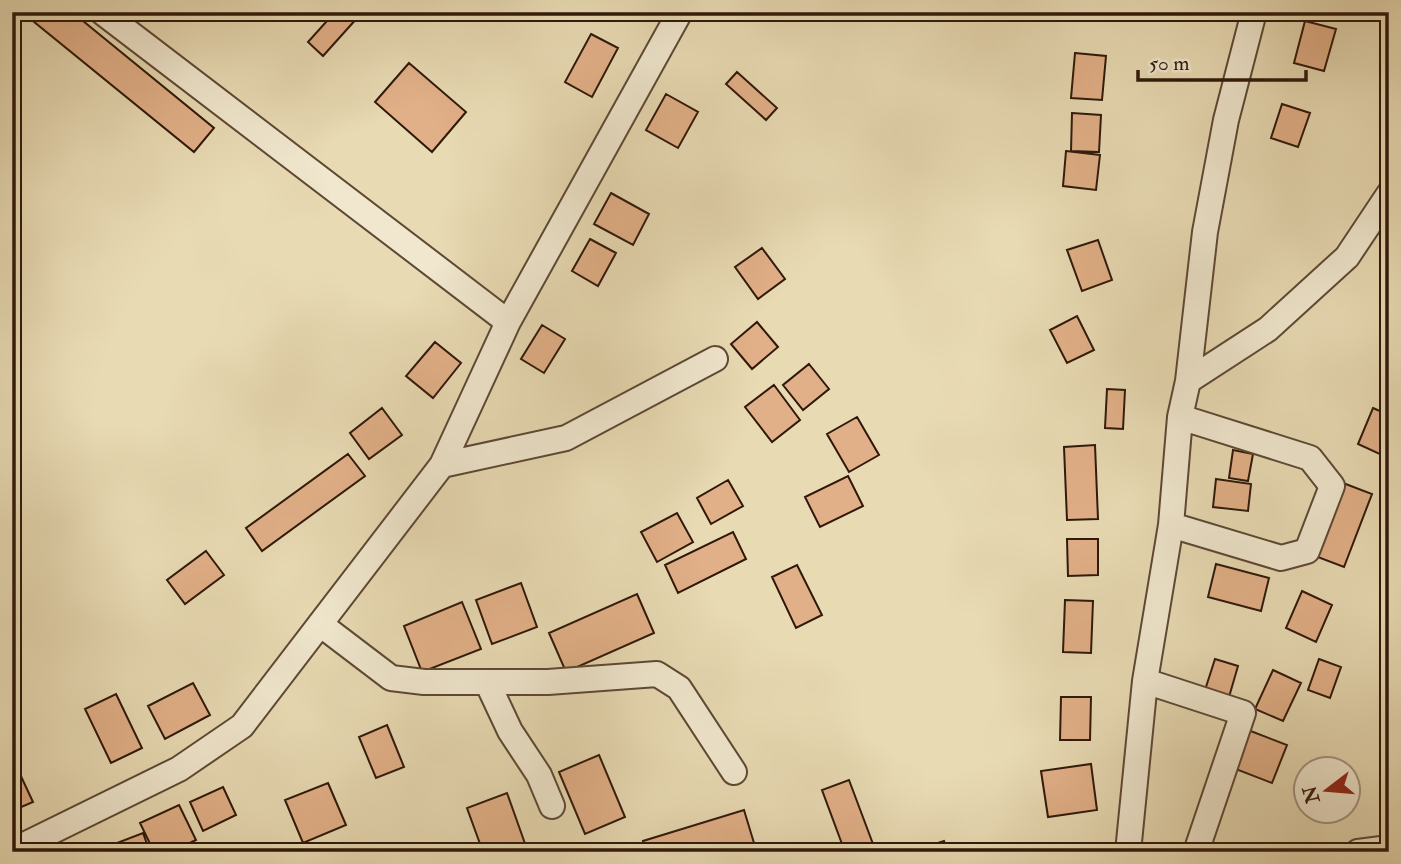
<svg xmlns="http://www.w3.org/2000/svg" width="1401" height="864" font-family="'IM FELL Double Pica',serif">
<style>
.building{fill:#e2b088;stroke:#2f180a;stroke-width:2}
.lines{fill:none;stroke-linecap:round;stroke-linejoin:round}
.minor-casing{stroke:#5d4834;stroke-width:28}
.minor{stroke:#f0e7ce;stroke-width:24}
</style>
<rect width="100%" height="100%" fill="#e8dab3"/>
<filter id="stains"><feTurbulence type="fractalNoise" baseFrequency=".00286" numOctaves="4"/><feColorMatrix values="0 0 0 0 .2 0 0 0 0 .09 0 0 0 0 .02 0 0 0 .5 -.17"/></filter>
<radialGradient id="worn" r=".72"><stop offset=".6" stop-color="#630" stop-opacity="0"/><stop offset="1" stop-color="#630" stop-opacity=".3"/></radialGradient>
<path class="building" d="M 40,12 L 72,12 L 214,128 L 194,152 L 33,21 Z
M 335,12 L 352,12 L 358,17 L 323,56 L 308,42 Z
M 1305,21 L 1336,29 L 1324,71 L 1294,63 Z
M 591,34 L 618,48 L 592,97 L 565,82 Z
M 1075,53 L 1106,56 L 1102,100 L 1071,98 Z
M 409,63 L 466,112 L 432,152 L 375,102 Z
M 737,72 L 777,108 L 766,120 L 726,84 Z
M 666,94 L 698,112 L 678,148 L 646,130 Z
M 1282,104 L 1310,113 L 1298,147 L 1271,138 Z
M 1072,113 L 1101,115 L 1099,152 L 1071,151 Z
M 1066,151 L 1100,155 L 1096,190 L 1063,186 Z
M 611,193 L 649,214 L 633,245 L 594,224 Z
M 590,239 L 616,253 L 598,286 L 572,271 Z
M 1098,240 L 1112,280 L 1082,291 L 1067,250 Z
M 762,248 L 785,279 L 758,299 L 735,267 Z
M 1077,316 L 1094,350 L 1067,363 L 1050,330 Z
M 757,322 L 778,347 L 752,369 L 731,344 Z
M 542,325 L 565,339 L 544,373 L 521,359 Z
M 435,342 L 461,363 L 433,398 L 406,376 Z
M 1389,358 L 1389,380 L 1381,377 Z
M 809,364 L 829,389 L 803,410 L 783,385 Z
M 774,385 L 800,420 L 772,442 L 745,407 Z
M 1107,389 L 1125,390 L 1123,429 L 1105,428 Z
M 382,408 L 402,435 L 369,459 L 350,433 Z
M 1373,408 L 1389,415 L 1389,446 L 1384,456 L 1358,444 Z
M 857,417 L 879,455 L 849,472 L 827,434 Z
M 1095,445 L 1098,519 L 1067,520 L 1064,447 Z
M 1233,450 L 1253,454 L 1248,481 L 1229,478 Z
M 348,454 L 365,476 L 262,551 L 246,528 Z
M 848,476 L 863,506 L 820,527 L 805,497 Z
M 1216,479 L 1251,484 L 1248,511 L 1213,507 Z
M 728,480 L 743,506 L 711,524 L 697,498 Z
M 1343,483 L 1372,494 L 1344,567 L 1315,556 Z
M 677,513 L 693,542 L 657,562 L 641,532 Z
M 733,532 L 746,559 L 678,593 L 665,565 Z
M 1067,539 L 1098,539 L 1098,575 L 1068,576 Z
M 206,551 L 224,575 L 185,604 L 167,580 Z
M 1216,564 L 1269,578 L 1261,611 L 1208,597 Z
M 797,565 L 822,615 L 796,628 L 772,577 Z
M 521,583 L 537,627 L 492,644 L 476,600 Z
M 1302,591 L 1332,605 L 1316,642 L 1286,628 Z
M 637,594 L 654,633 L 566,672 L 549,633 Z
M 1065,600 L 1093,601 L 1091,653 L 1063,652 Z
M 462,602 L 481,649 L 422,672 L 404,626 Z
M 1215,659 L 1238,666 L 1229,697 L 1205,690 Z
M 1319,659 L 1341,667 L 1330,698 L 1308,690 Z
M 1273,670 L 1301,683 L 1283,721 L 1255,709 Z
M 193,683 L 210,715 L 165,739 L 148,706 Z
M 116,694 L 142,748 L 111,763 L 85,709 Z
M 1061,697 L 1091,697 L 1090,740 L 1060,740 Z
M 387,725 L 404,767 L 376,778 L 359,737 Z
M 1248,730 L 1287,745 L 1272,783 L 1233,768 Z
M 599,755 L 625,817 L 585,834 L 559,772 Z
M 1091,764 L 1097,810 L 1048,817 L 1041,771 Z
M 19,772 L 33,802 L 12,811 L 12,775 Z
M 849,780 L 876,852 L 845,852 L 822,790 Z
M 328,783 L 346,825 L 303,843 L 285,800 Z
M 223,787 L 236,815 L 203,831 L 190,802 Z
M 507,793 L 528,852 L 483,852 L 467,808 Z
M 179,805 L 196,840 L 171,852 L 154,852 L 140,823 Z
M 744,810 L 754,843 L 725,852 L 647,852 L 643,841 Z
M 143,833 L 150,852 L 111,852 L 109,846 Z
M 944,841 L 948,852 L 910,852 Z"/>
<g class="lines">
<g class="minor-casing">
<path id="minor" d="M 102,12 L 508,322
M 1188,381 L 1268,329 L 1347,257 L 1389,194
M 442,465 L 566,438 L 715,359
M 1171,525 L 1281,558 L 1307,551 L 1332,486 L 1310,458 L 1180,417
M 320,624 L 391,678 L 424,682 L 548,682 L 657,674 L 679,688 L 734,772
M 1145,681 L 1243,713 L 1196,852
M 487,682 L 510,731 L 539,775 L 552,806
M 12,851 L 179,769 L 242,726 L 442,465 L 508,322 L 680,12
M 1128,852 L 1145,681 L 1171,525 L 1180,417 L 1188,381 L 1205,232 L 1226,120 L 1254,12
M 1358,852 L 1389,848"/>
</g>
<use href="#minor" class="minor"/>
</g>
<rect width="1401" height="864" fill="none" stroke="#e8dab3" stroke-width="42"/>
<rect x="14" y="14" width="1373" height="836" fill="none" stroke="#2f180a" stroke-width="3.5"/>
<rect x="21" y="21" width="1359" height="822" fill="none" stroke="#2f180a" stroke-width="2"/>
<g transform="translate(1327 790) rotate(254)"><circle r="33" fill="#f0e7ce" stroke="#a39480" stroke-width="2"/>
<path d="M0-5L12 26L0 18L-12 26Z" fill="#8f2418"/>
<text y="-10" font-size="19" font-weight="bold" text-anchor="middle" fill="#2f180a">N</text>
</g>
<path d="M1138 70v10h168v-10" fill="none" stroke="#2f180a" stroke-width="3.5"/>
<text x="1149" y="70" font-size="21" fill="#2f180a" stroke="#f0e7ce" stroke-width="5" paint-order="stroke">50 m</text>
<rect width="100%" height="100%" filter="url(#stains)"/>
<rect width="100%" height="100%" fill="url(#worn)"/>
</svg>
